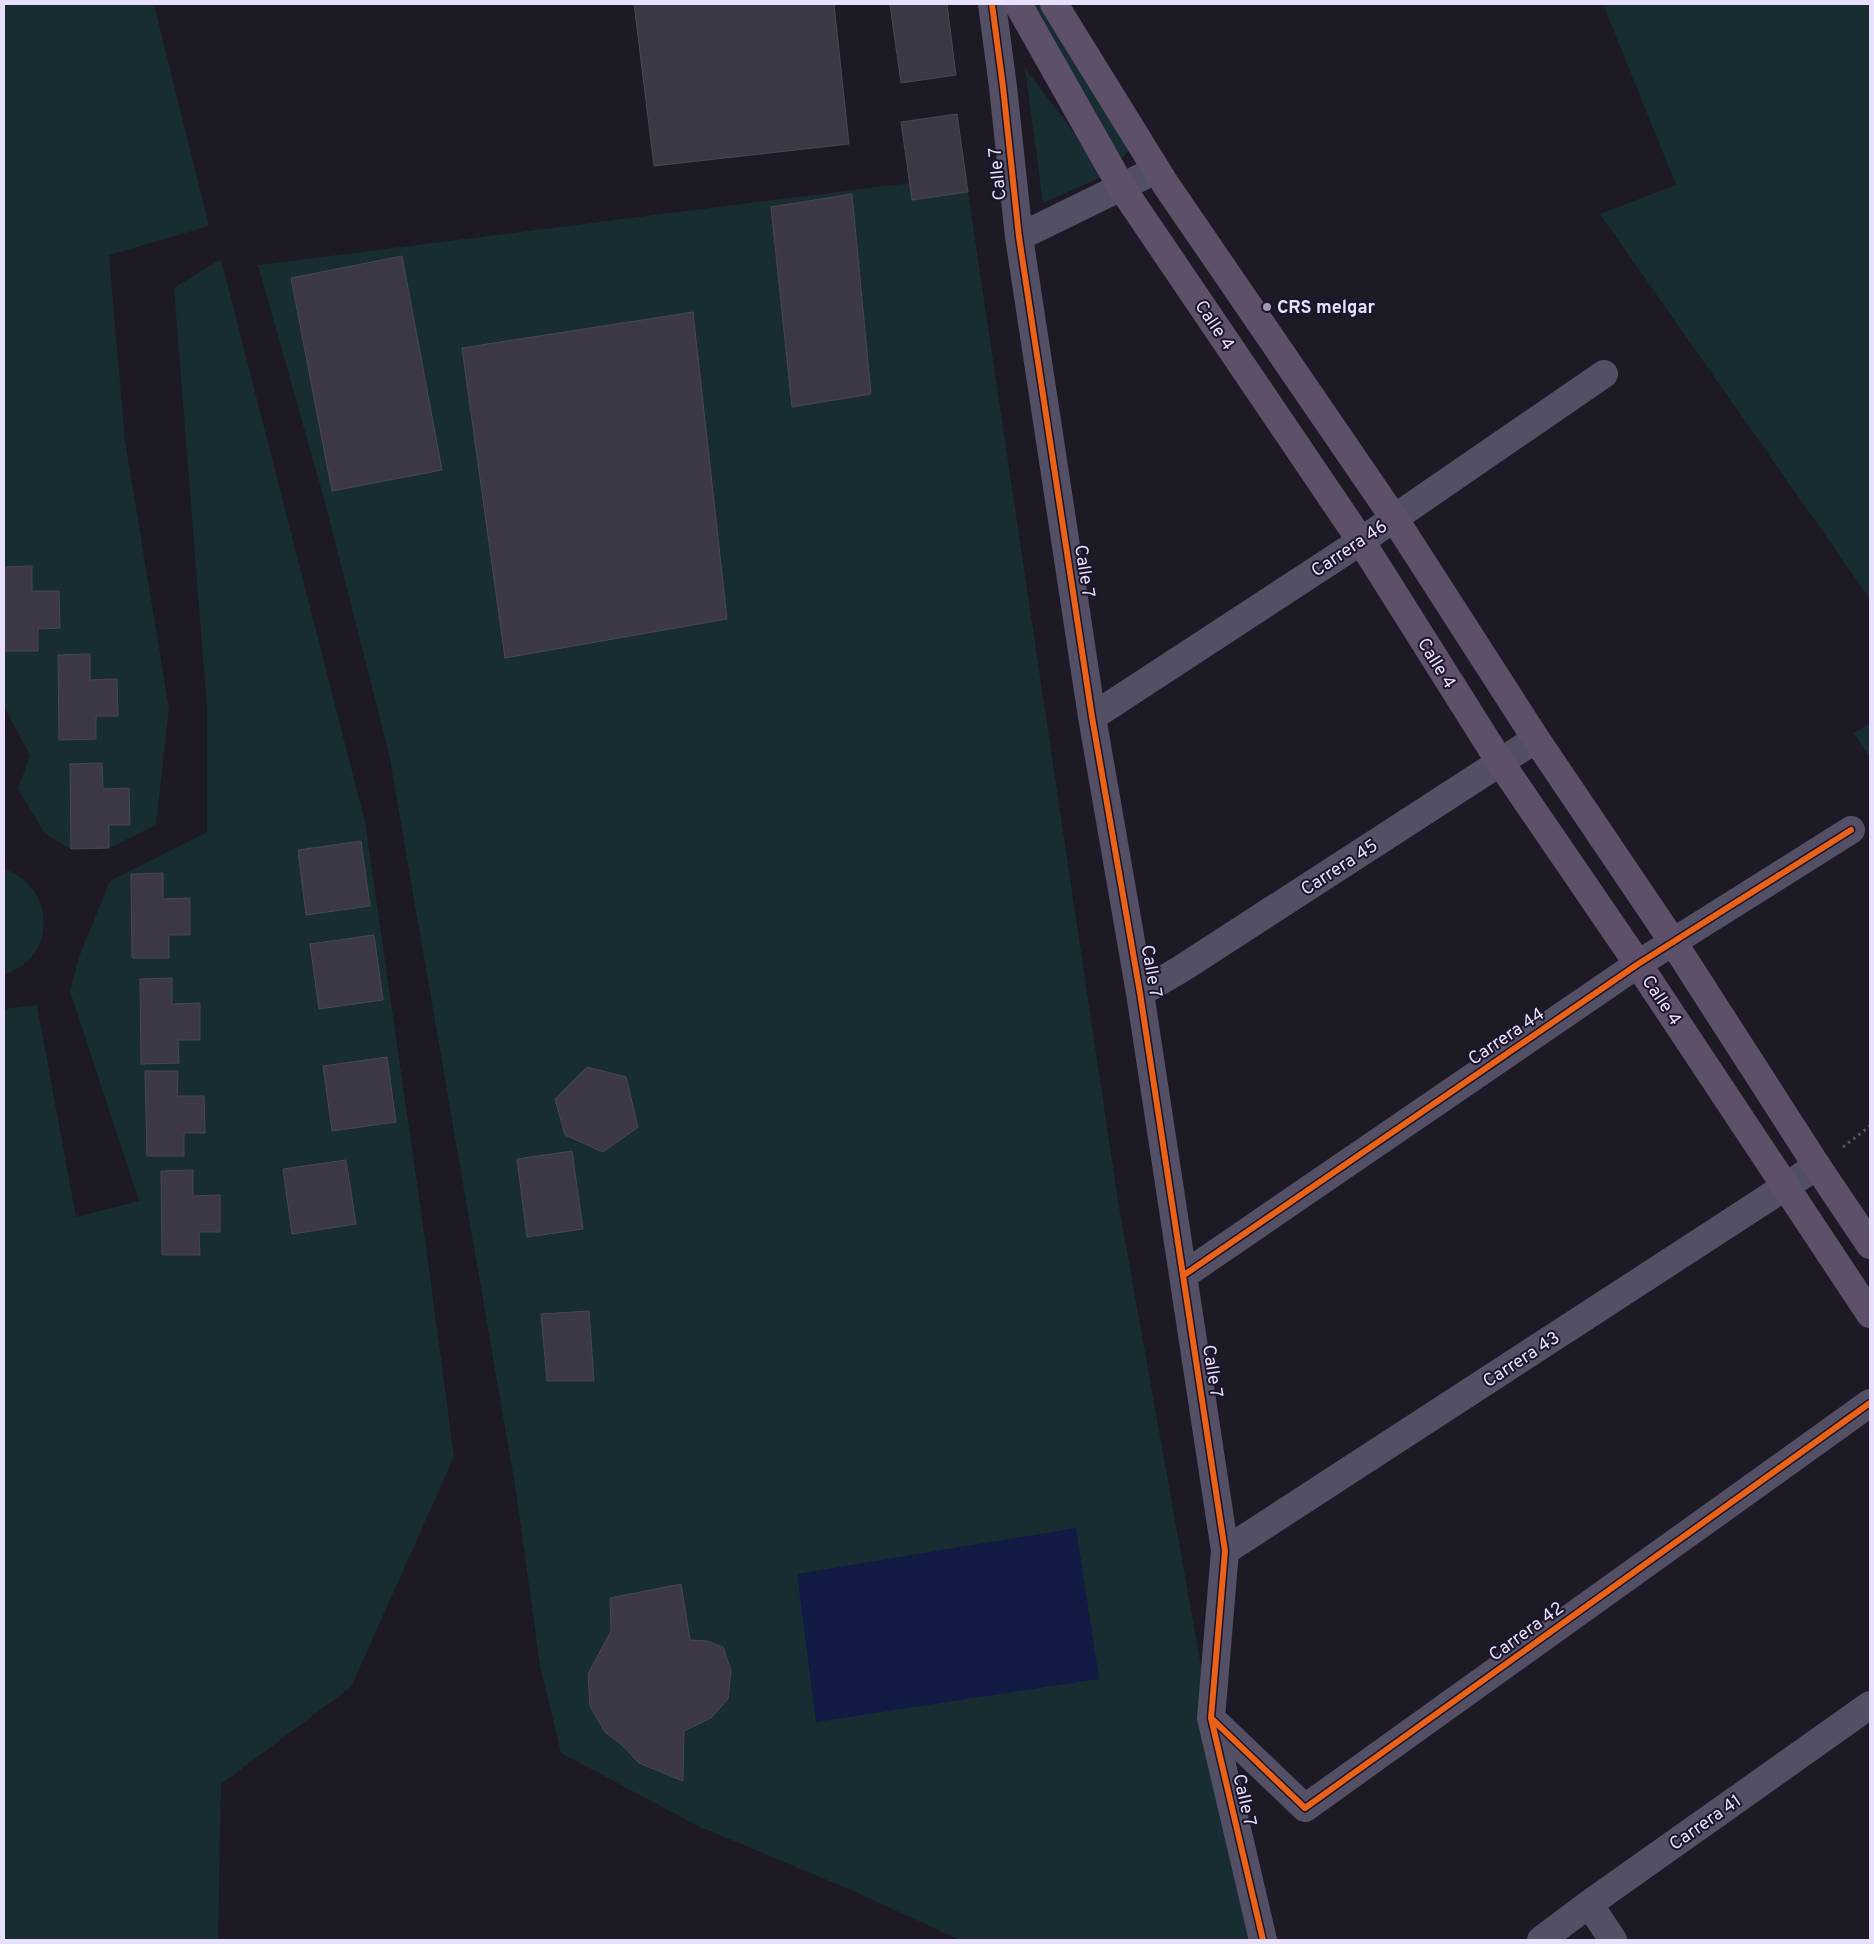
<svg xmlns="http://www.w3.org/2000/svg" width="1874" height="1944" font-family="Overpass,sans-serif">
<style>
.green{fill:#182d31}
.water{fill:#121b43}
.building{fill:#3d3846;stroke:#4b4557}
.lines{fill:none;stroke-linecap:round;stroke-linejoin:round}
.path{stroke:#4f5665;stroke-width:3;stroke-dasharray:2.5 4;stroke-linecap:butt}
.minor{stroke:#534f64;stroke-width:28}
.major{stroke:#5d5068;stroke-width:28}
.cycleway-casing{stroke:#1b142a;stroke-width:9}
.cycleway{stroke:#ea6118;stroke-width:6}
.poi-dot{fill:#a19ab1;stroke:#1b142a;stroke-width:2}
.labels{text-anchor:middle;stroke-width:4;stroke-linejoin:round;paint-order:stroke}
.street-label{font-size:18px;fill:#e8e0fc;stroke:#1b142a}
.poi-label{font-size:18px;font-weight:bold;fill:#e8e0fc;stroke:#1b142a;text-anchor:start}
</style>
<rect width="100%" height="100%" fill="#1d1925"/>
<path class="green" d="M 4,4 L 154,4 L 209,226 L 109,255 L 125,441 L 169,708 L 156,825 L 109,848 L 71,849 L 45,834 L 18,789 L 30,756 L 4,706 Z
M 1023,4 L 1045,4 L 1131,150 L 1118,161 Z
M 1603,4 L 1870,4 L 1870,599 L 1600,214 L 1676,185 Z
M 1025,68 L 1106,175 L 1043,203 Z
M 910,183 L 913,200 L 968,192 L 1118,1201 L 1250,1940 L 960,1940 L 851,1890 L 698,1826 L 561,1753 L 540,1666 L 516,1491 L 389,754 L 326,506 L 258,265 Z
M 221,259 L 365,822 L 424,1232 L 454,1457 L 351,1687 L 221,1784 L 218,1940 L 4,1940 L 4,1009 L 37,1005 L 76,1217 L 139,1201 L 70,991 L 79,957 L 110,881 L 207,832 L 207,709 L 174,288 Z
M 1870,723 L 1870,758 L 1854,733 Z
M 4,869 C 57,887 57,960 4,974 Z"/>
<path class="water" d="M 1076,1528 L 1099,1679 L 816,1722 L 797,1574 Z"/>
<path class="building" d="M 634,4 L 834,4 L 849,144 L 654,166 Z
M 899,4 L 947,4 L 956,75 L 901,83 L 890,5 Z
M 957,114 L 968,192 L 912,200 L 901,122 Z
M 852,194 L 871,394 L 792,407 L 771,207 Z
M 402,256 L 442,470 L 332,491 L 291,278 Z
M 693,312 L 727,619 L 505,658 L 462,348 Z
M 32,566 L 32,591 L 59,591 L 60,628 L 38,629 L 38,651 L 4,651 L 4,567 Z
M 90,654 L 90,680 L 117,679 L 118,716 L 96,716 L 96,739 L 59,740 L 58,655 Z
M 102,763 L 103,789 L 129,788 L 130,825 L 109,825 L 109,848 L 71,849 L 70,764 Z
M 361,841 L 370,906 L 306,915 L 298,850 Z
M 163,873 L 163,899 L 190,898 L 190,935 L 169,935 L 169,958 L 132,958 L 131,874 Z
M 374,935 L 383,1000 L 319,1009 L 310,944 Z
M 172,978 L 172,1004 L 200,1003 L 200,1040 L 178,1040 L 179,1063 L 141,1064 L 140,979 Z
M 387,1057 L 396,1122 L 332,1131 L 323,1066 Z
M 587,1067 L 626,1077 L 638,1127 L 603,1152 L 565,1135 L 555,1099 Z
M 145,1071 L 178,1071 L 177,1096 L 204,1096 L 205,1133 L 184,1133 L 184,1156 L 147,1156 Z
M 572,1151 L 583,1229 L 527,1237 L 517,1159 Z
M 346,1160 L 356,1224 L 292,1234 L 283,1169 Z
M 193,1170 L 193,1196 L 220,1195 L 220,1232 L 199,1232 L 200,1255 L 162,1255 L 161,1171 Z
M 589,1311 L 594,1381 L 547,1381 L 541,1314 Z
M 681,1584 L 690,1640 L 707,1641 L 723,1647 L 731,1670 L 728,1699 L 711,1718 L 684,1731 L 683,1781 L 639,1763 L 621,1744 L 605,1732 L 590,1706 L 588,1674 L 611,1631 L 610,1598 Z"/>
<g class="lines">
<path class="path" d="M 1843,1147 L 1870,1126"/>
<path class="minor" d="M 992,4 L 1003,87 L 1019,237 L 1092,717 L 1140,993 L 1225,1551 L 1211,1718 L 1263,1940
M 1019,237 L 1156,170
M 1092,717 L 1361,541 L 1604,374
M 1140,993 L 1181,969 L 1536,739
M 1184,1275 L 1638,964 L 1851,830
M 1225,1551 L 1817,1166
M 1211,1718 L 1305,1808 L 1870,1403
M 1589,1904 L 1613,1940
M 1541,1940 L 1589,1904 L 1870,1705"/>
<path class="major" d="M 1018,4 L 1122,188 L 1361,541 L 1500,762 L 1638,964 L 1870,1314
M 1054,4 L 1166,185 L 1394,518 L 1536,739 L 1673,942 L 1817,1166 L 1870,1245"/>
<g class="cycleway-casing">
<path id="cycleway" d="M 992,4 L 1003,87 L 1019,237 L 1092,717 L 1140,993 L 1225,1551 L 1211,1718 L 1263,1940
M 1184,1275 L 1638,964 L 1851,830
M 1211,1718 L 1305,1808 L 1870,1403"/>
</g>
<use href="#cycleway" class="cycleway"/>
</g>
<circle class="poi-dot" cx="1267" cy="307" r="5"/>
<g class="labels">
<g class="street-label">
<text transform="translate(997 174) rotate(-96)" y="6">Calle 7</text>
<text transform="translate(1215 325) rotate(56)" y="6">Calle 4</text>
<text transform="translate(1349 548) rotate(-34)" y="6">Carrera 46</text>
<text transform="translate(1085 571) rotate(81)" y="6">Calle 7</text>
<text transform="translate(1437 663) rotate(58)" y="6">Calle 4</text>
<text transform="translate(1339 867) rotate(-33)" y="6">Carrera 45</text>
<text transform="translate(1152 971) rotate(80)" y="6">Calle 7</text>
<text transform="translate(1662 1000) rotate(56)" y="6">Calle 4</text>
<text transform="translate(1506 1036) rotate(-34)" y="6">Carrera 44</text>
<text transform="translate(1521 1359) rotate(-33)" y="6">Carrera 43</text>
<text transform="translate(1213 1371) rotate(81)" y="6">Calle 7</text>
<text transform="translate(1526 1631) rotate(-36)" y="6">Carrera 42</text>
<text transform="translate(1245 1800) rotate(77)" y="6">Calle 7</text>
<text transform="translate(1705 1822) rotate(-35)" y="6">Carrera 41</text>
</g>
<g class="poi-label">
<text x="1277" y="313">CRS melgar</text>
</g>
</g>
<rect width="1874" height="1944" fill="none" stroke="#e8e0fc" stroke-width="10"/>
</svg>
